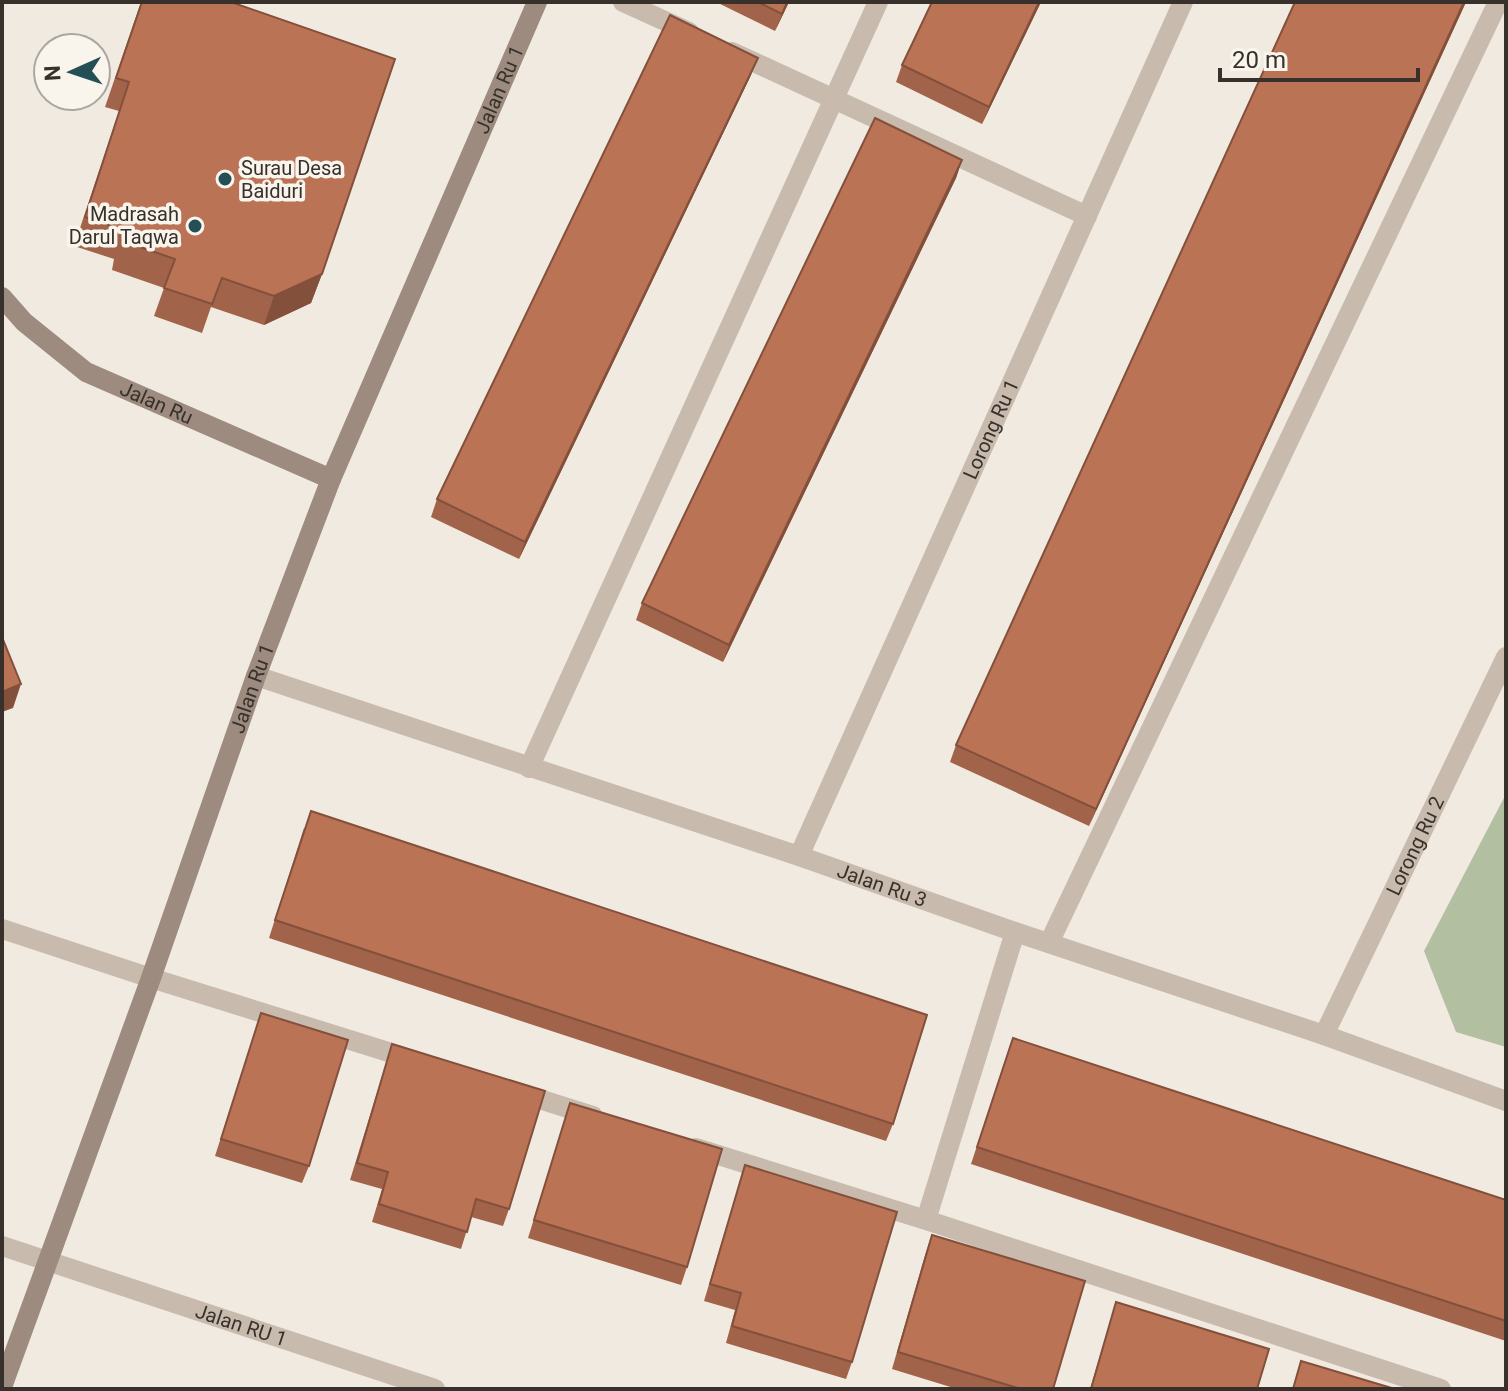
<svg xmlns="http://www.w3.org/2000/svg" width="1508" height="1391" font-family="Roboto,sans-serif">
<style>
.green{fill:#b3bfa1}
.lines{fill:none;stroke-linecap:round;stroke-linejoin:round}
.lane{stroke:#c8bbad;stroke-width:20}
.street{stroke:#c8bbad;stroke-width:20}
.secondary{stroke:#9c8b7e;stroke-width:20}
.wall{fill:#a16349}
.shaded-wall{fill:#83503c}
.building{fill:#bb7355;stroke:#83503c;stroke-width:2}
.poi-dot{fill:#244f55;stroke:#f9f4ec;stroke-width:3}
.labels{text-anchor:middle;stroke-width:7;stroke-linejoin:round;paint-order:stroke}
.street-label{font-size:20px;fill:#37302b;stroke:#f9f4ec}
.poi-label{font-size:20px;fill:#37302b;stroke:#f9f4ec;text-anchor:start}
</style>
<rect width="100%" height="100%" fill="#f1eae0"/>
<path class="green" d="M 1506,794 L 1506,1047 L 1456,1032 L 1424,951 Z"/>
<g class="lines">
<path class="lane" d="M 623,2 L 689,32
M 732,52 L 1087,216
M 529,768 L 878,2
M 2,929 L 151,978 L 414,1060
M 1049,943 L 1498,2
M 517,1092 L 593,1116
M 696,1148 L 926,1220 L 1441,1389
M 926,1220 L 1015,932"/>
<g class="street">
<path id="s1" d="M 256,676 L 799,856 L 1015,932 L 1324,1035 L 1506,1101"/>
<path id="s2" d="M 799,856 L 1183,2"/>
<path id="s3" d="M 1324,1035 L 1506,657"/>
<path id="s4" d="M 2,1246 L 435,1389"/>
</g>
<g class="secondary">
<path id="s5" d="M 2,297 L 24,322 L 86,372 L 331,479"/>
<path id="s6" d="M 2,1387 L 151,978 L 256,676 L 331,479 L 537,2"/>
</g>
</g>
<path class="wall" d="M 141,2 L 322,274 L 311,303 L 264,325 L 211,307 L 202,333 L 154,316 L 164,288 L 112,270 L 114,259 L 74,246 L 119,111 L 105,107 Z
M 716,2 L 789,2 L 775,31 Z
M 1041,2 L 982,124 L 896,82 L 902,65 Z
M 1466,2 L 1089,826 L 950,762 L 956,745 Z
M 751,75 L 519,559 L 431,517 L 437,499 Z
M 962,160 L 956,178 L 723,662 L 636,620 L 642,603 Z
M 304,828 L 893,1124 L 886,1141 L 269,938 Z
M 261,1013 L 309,1166 L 302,1183 L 215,1156 Z
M 392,1044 L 509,1209 L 503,1226 L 471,1217 L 461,1249 L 372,1222 L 382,1189 L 350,1180 Z
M 1007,1055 L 1506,1200 L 1506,1341 L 971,1164 Z
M 570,1103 L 687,1267 L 681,1285 L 528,1238 Z
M 745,1165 L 852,1362 L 846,1379 L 726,1343 L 735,1310 L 704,1301 Z
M 932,1235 L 1053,1389 L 957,1389 L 892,1369 L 926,1252 Z
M 1116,1302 L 1257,1389 L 1090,1389 Z"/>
<path class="shaded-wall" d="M 787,2 L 789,2 L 775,31 L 782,14 Z
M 1039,2 L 1041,2 L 982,124 L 989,107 Z
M 1464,2 L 1466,2 L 1089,826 L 1096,809 Z
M 758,58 L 751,75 L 519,559 L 525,542 Z
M 962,160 L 956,178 L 723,662 L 729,645 Z
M 322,274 L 311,303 L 264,325 L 274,296 Z
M 21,684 L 13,708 L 2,712 L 2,692 Z"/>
<path class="building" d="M 142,2 L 231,2 L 395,59 L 322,274 L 274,296 L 222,278 L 212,304 L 164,288 L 175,259 L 122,241 L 125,230 L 85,217 L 129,82 L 116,78 Z
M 758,2 L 787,2 L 782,14 Z
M 932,2 L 1039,2 L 989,107 L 902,65 Z
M 1295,2 L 1464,2 L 1096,809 L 956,745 Z
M 670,15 L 758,58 L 525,542 L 437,499 Z
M 875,118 L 962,160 L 729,645 L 642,603 Z
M 2,637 L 21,684 L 2,692 Z
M 311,811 L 927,1015 L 893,1124 L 275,920 Z
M 261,1013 L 348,1040 L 309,1166 L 221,1139 Z
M 1013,1038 L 1506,1200 L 1506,1321 L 977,1147 Z
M 392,1044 L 545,1091 L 509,1209 L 476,1199 L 467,1232 L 379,1204 L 388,1172 L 357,1163 Z
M 570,1103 L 722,1149 L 687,1267 L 534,1220 Z
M 745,1165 L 897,1212 L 852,1362 L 732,1326 L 741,1293 L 710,1284 Z
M 932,1235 L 1085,1281 L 1053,1389 L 1021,1389 L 898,1352 Z
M 1116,1302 L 1269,1349 L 1257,1389 L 1091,1389 Z
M 1301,1361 L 1395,1389 L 1293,1389 Z"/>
<g class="poi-dot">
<circle cx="225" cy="179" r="8"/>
<circle cx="195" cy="226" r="8"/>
</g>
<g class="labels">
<g class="street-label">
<text dy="7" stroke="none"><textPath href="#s6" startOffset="1390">Jalan Ru 1</textPath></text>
<text dy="7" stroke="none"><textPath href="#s5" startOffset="190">Jalan Ru</textPath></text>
<text dy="7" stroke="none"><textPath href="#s2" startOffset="468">Lorong Ru 1</textPath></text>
<text dy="7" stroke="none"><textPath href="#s6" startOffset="742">Jalan Ru 1</textPath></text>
<text dy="7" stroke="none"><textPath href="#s3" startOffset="210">Lorong Ru 2</textPath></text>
<text dy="7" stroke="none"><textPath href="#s1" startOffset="660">Jalan Ru 3</textPath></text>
<text dy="7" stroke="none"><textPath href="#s4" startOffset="252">Jalan RU 1</textPath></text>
</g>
<g class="poi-label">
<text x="241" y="175">Surau Desa<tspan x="241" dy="23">Baiduri</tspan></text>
<text x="179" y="221" text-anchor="end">Madrasah<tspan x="179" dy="23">Darul Taqwa</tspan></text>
</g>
</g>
<rect width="1508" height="1391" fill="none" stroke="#37302b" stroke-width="8"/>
<g transform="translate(72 72) rotate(267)"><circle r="38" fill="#f9f4ec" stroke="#aba69f" stroke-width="2"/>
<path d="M0-6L14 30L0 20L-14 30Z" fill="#244f55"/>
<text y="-12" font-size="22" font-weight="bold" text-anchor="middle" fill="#37302b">N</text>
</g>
<path d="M1220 68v12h198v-12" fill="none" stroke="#37302b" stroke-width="4"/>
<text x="1232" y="68" font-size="24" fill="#37302b" stroke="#f9f4ec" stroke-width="6" paint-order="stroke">20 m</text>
</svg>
